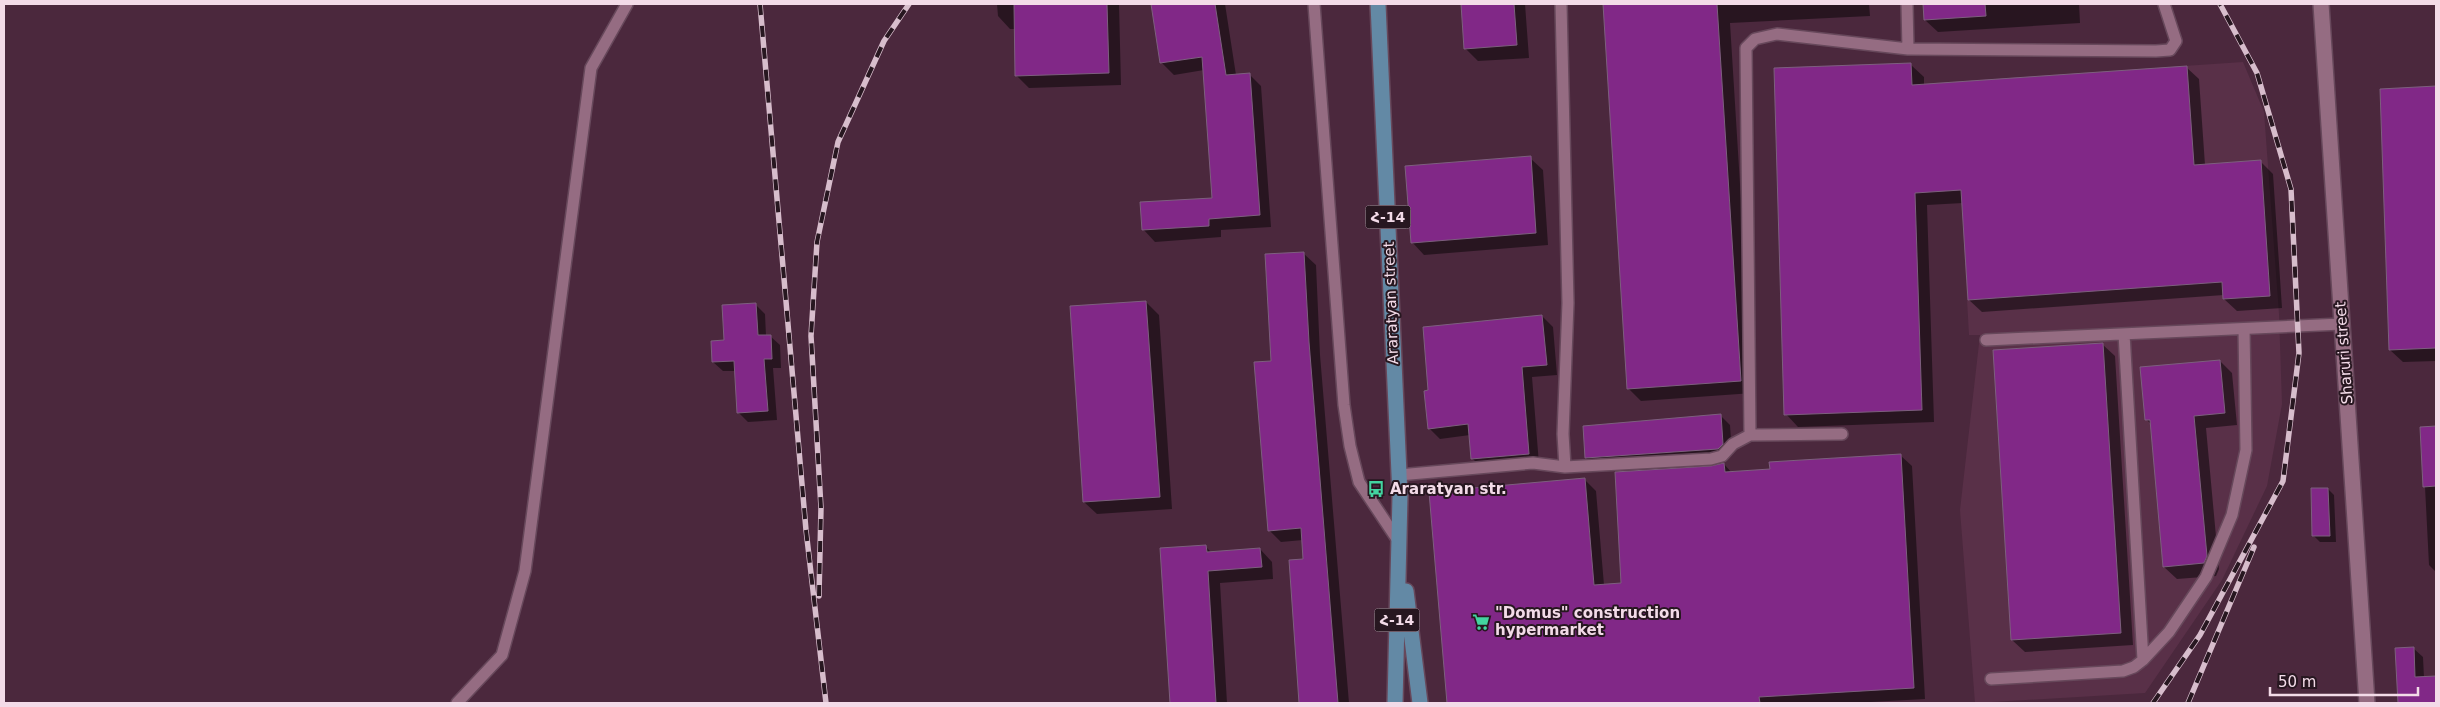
<svg xmlns="http://www.w3.org/2000/svg" width="2440" height="707" font-family="'DejaVu Sans',sans-serif">
<style>
.built{fill:#593048}
.shadow{fill:#0007}
.building{fill:#812887;stroke:#7d5f7e}
.lines{fill:none;stroke-linecap:round;stroke-linejoin:round}
.service-casing{stroke:#67485b;stroke-width:14}
.minor-casing{stroke:#67485b;stroke-width:18}
.primary-casing{stroke:#67485b;stroke-width:18}
.service{stroke:#956c82;stroke-width:11}
.minor{stroke:#956c82;stroke-width:15}
.primary{stroke:#6389a5;stroke-width:15}
.rail-casing{stroke:#d7bdcc;stroke-width:5.5}
.rail{stroke:#271720;stroke-width:4;stroke-dasharray:11;stroke-linecap:butt}
.labels{text-anchor:middle;stroke-width:4;stroke-linejoin:round;paint-order:stroke}
.shield{fill:#271720;stroke:#b6a0ac;stroke-width:1}
.shield-label{font-size:14px;font-weight:bold;fill:#f3dbe8}
.street-label{font-size:15px;fill:#f3dbe8;stroke:#271720}
.poi-label{font-size:15px;font-weight:bold;fill:#f3dbe8;stroke:#271720;text-anchor:start}
</style>
<rect width="100%" height="100%" fill="#4b283d"/>
<path class="built" d="M 2243,62 L 2264,112 L 2279,314 L 2282,404 L 2267,486 L 2222,580 L 2145,693 L 1975,703 L 1960,510 L 1980,335 L 1969,335 L 1961,191 L 1940,192 L 1933,83 Z"/>
<path class="shadow" d="M 997,4 L 1119,4 L 1121,85 L 1029,88 L 1016,75 L 1015,29 L 1010,29 L 998,16 Z
M 1153,4 L 1225,4 L 1236,75 L 1249,74 L 1261,86 L 1271,227 L 1221,230 L 1221,237 L 1155,242 L 1143,229 L 1213,199 L 1204,70 L 1174,75 L 1161,62 Z
M 1463,4 L 1525,4 L 1529,58 L 1478,61 L 1466,49 Z
M 1604,4 L 1869,4 L 1870,16 L 1730,23 L 1753,393 L 1641,401 L 1628,388 Z
M 1924,4 L 2079,4 L 2080,23 L 1938,32 L 1925,20 Z
M 1911,65 L 1924,77 L 1924,85 L 2186,67 L 2199,79 L 2205,165 L 2260,161 L 2273,174 L 2282,308 L 2237,311 L 2224,299 L 2224,295 L 1982,312 L 1969,300 L 1963,203 L 1927,205 L 1934,422 L 1798,427 L 1786,414 Z
M 2436,88 L 2436,361 L 2403,362 L 2390,350 L 2381,90 Z
M 1530,158 L 1543,170 L 1548,245 L 1424,255 L 1412,242 Z
M 1303,253 L 1316,265 L 1320,355 L 1349,703 L 1300,703 L 1290,562 L 1304,560 L 1303,540 L 1281,542 L 1269,530 L 1272,362 Z
M 1146,302 L 1159,315 L 1172,509 L 1097,514 L 1084,502 Z
M 755,304 L 765,314 L 766,336 L 770,336 L 780,345 L 781,368 L 773,368 L 777,420 L 748,422 L 738,412 L 736,371 L 723,371 L 713,362 L 725,341 Z
M 1542,316 L 1553,327 L 1557,375 L 1532,377 L 1539,464 L 1483,469 L 1472,458 L 1470,435 L 1440,439 L 1429,428 Z
M 2102,344 L 2115,356 L 2133,645 L 2025,652 L 2012,640 Z
M 2220,361 L 2232,373 L 2237,425 L 2206,428 L 2219,569 L 2216,576 L 2177,579 L 2164,567 L 2152,425 L 2146,419 Z
M 1720,415 L 1730,425 L 1732,454 L 1728,458 L 1596,467 L 1586,458 Z
M 2436,427 L 2436,572 L 2429,565 L 2422,428 Z
M 1900,455 L 1912,466 L 1925,699 L 1853,703 L 1448,703 L 1430,493 L 1585,480 L 1596,491 L 1604,585 L 1622,584 L 1712,468 L 1724,464 L 1732,473 L 1771,470 Z
M 2328,489 L 2334,495 L 2336,542 L 2320,542 L 2314,536 Z
M 1206,547 L 1212,553 L 1260,549 L 1272,562 L 1273,579 L 1220,583 L 1227,703 L 1171,703 L 1161,550 Z
M 2413,648 L 2423,657 L 2424,678 L 2436,677 L 2436,703 L 2399,703 L 2396,649 Z"/>
<path class="building" d="M 1014,4 L 1107,4 L 1109,73 L 1015,76 Z
M 1151,4 L 1215,4 L 1226,75 L 1250,73 L 1260,215 L 1209,219 L 1209,226 L 1142,230 L 1140,202 L 1212,198 L 1202,57 L 1160,63 Z
M 1461,4 L 1514,4 L 1517,45 L 1464,49 Z
M 1603,4 L 1717,4 L 1741,381 L 1627,389 Z
M 1923,4 L 1985,4 L 1986,16 L 1924,20 Z
M 1911,63 L 1912,85 L 2187,66 L 2194,165 L 2261,160 L 2270,296 L 2223,299 L 2222,282 L 1968,300 L 1961,190 L 1915,193 L 1922,410 L 1784,415 L 1774,68 Z
M 2436,86 L 2436,348 L 2389,350 L 2380,89 Z
M 1531,156 L 1536,233 L 1411,243 L 1405,166 Z
M 1304,252 L 1309,342 L 1338,703 L 1299,703 L 1289,560 L 1303,559 L 1301,528 L 1268,531 L 1254,362 L 1271,361 L 1265,254 Z
M 1146,301 L 1160,497 L 1083,502 L 1070,306 Z
M 756,303 L 758,335 L 771,335 L 772,359 L 764,359 L 768,411 L 737,413 L 734,361 L 712,362 L 711,341 L 724,340 L 722,305 Z
M 1542,315 L 1547,365 L 1522,367 L 1529,454 L 1471,459 L 1468,424 L 1428,429 L 1424,391 L 1428,390 L 1423,327 Z
M 2103,343 L 2121,633 L 2011,640 L 1993,350 Z
M 2220,360 L 2225,413 L 2194,416 L 2207,556 L 2204,563 L 2163,567 L 2150,420 L 2145,420 L 2140,367 Z
M 1721,414 L 1723,444 L 1718,449 L 1585,458 L 1583,426 Z
M 2436,426 L 2436,486 L 2423,487 L 2420,427 Z
M 1901,454 L 1914,688 L 1759,697 L 1760,703 L 1447,703 L 1429,492 L 1585,478 L 1594,585 L 1621,583 L 1615,472 L 1711,466 L 1724,463 L 1725,472 L 1770,469 L 1769,462 Z
M 2311,488 L 2328,488 L 2330,536 L 2312,536 Z
M 1206,545 L 1207,552 L 1260,548 L 1262,567 L 1208,571 L 1216,703 L 1170,703 L 1160,548 Z
M 2414,647 L 2415,677 L 2436,676 L 2436,703 L 2398,703 L 2395,648 Z"/>
<g class="lines">
<g class="service-casing">
<path id="service" d="M 1314,4 L 1344,405 L 1350,446 L 1359,482 L 1399,542
M 1907,4 L 1908,49
M 2124,334 L 2143,660
M 1986,340 L 2342,324
M 1750,435 L 1746,48 L 1755,39 L 1777,34 L 1908,49 L 2156,51 L 2170,50 L 2176,41 L 2164,4
M 1565,467 L 1711,459 L 1722,456 L 1733,444 L 1750,435 L 1842,434
M 1399,475 L 1533,463 L 1565,467 L 1563,434 L 1568,303 L 1561,4
M 1991,679 L 2123,671 L 2134,667 L 2143,660 L 2169,632 L 2206,577 L 2232,515 L 2246,450 L 2244,329
M 457,703 L 502,655 L 525,571 L 591,68 L 627,4"/>
</g>
<g class="minor-casing">
<path id="minor" d="M 2321,4 L 2367,703"/>
</g>
<g class="primary-casing">
<path id="primary" d="M 1378,4 L 1400,496 L 1395,703
M 1406,591 L 1420,703"/>
</g>
<use href="#service" class="service"/>
<use href="#minor" class="minor"/>
<use href="#primary" class="primary"/>
<g class="rail-casing">
<path id="rail" d="M 760,4 L 806,530 L 826,703
M 819,596 L 821,508 L 811,336 L 817,242 L 838,142 L 884,41 L 909,4
M 2153,703 L 2200,635 L 2283,481 L 2299,353 L 2291,189 L 2257,73 L 2220,4
M 2188,703 L 2254,547"/>
</g>
<use href="#rail" class="rail"/>
</g>
<defs>
<g id="bus-bare" transform="scale(1.35)"><path d="M-5-6H5V4H4V6H2V4H-2V6H-4V4H-5ZM-3.5-4V0h7V-4ZM-3.5 1.2v1.5H-2V1.2ZM2 1.2v1.5H3.5V1.2Z" fill="#43d4a0" stroke="#271720" stroke-width="2.5" paint-order="stroke"/></g>
<g id="supermarket-bare" transform="scale(1.35)"><path d="M-6-5.5h2.5l.6 2H6L4.5 2H-2.5L-4.4-4H-6ZM-1.5 3.2a1.3 1.3 0 1 0 .1 0ZM3 3.2a1.3 1.3 0 1 0 .1 0Z" fill="#43d4a0" stroke="#271720" stroke-width="2.5" paint-order="stroke"/></g>
</defs>
<g fill-rule="evenodd">
<use href="#bus-bare" x="1376" y="489"/>
<use href="#supermarket-bare" x="1481" y="622"/>
</g>
<g class="labels">
<g class="shield">
<rect x="1365.5" y="205.5" width="45" height="23" rx="4"/>
<rect x="1374.5" y="608.5" width="45" height="23" rx="4"/>
</g>
<g class="shield-label">
<text x="1388" y="222">Հ-14</text>
<text x="1397" y="625">Հ-14</text>
</g>
<g class="street-label">
<text transform="translate(1391 303) rotate(-92)" y="5">Araratyan street</text>
<text transform="translate(2344 353) rotate(-94)" y="5">Sharuri street</text>
</g>
<g class="poi-label">
<text x="1390" y="494">Araratyan str.</text>
<text x="1495" y="618">"Domus" construction<tspan x="1495" dy="17">hypermarket</tspan></text>
</g>
</g>
<rect width="2440" height="707" fill="none" stroke="#f3dbe8" stroke-width="10"/>
<path d="M2270 687v8h148v-8" fill="none" stroke="#f3dbe8" stroke-width="2.5"/>
<text x="2278" y="687" font-size="15" fill="#f3dbe8" stroke="#271720" stroke-width="4" paint-order="stroke">50 m</text>
</svg>
